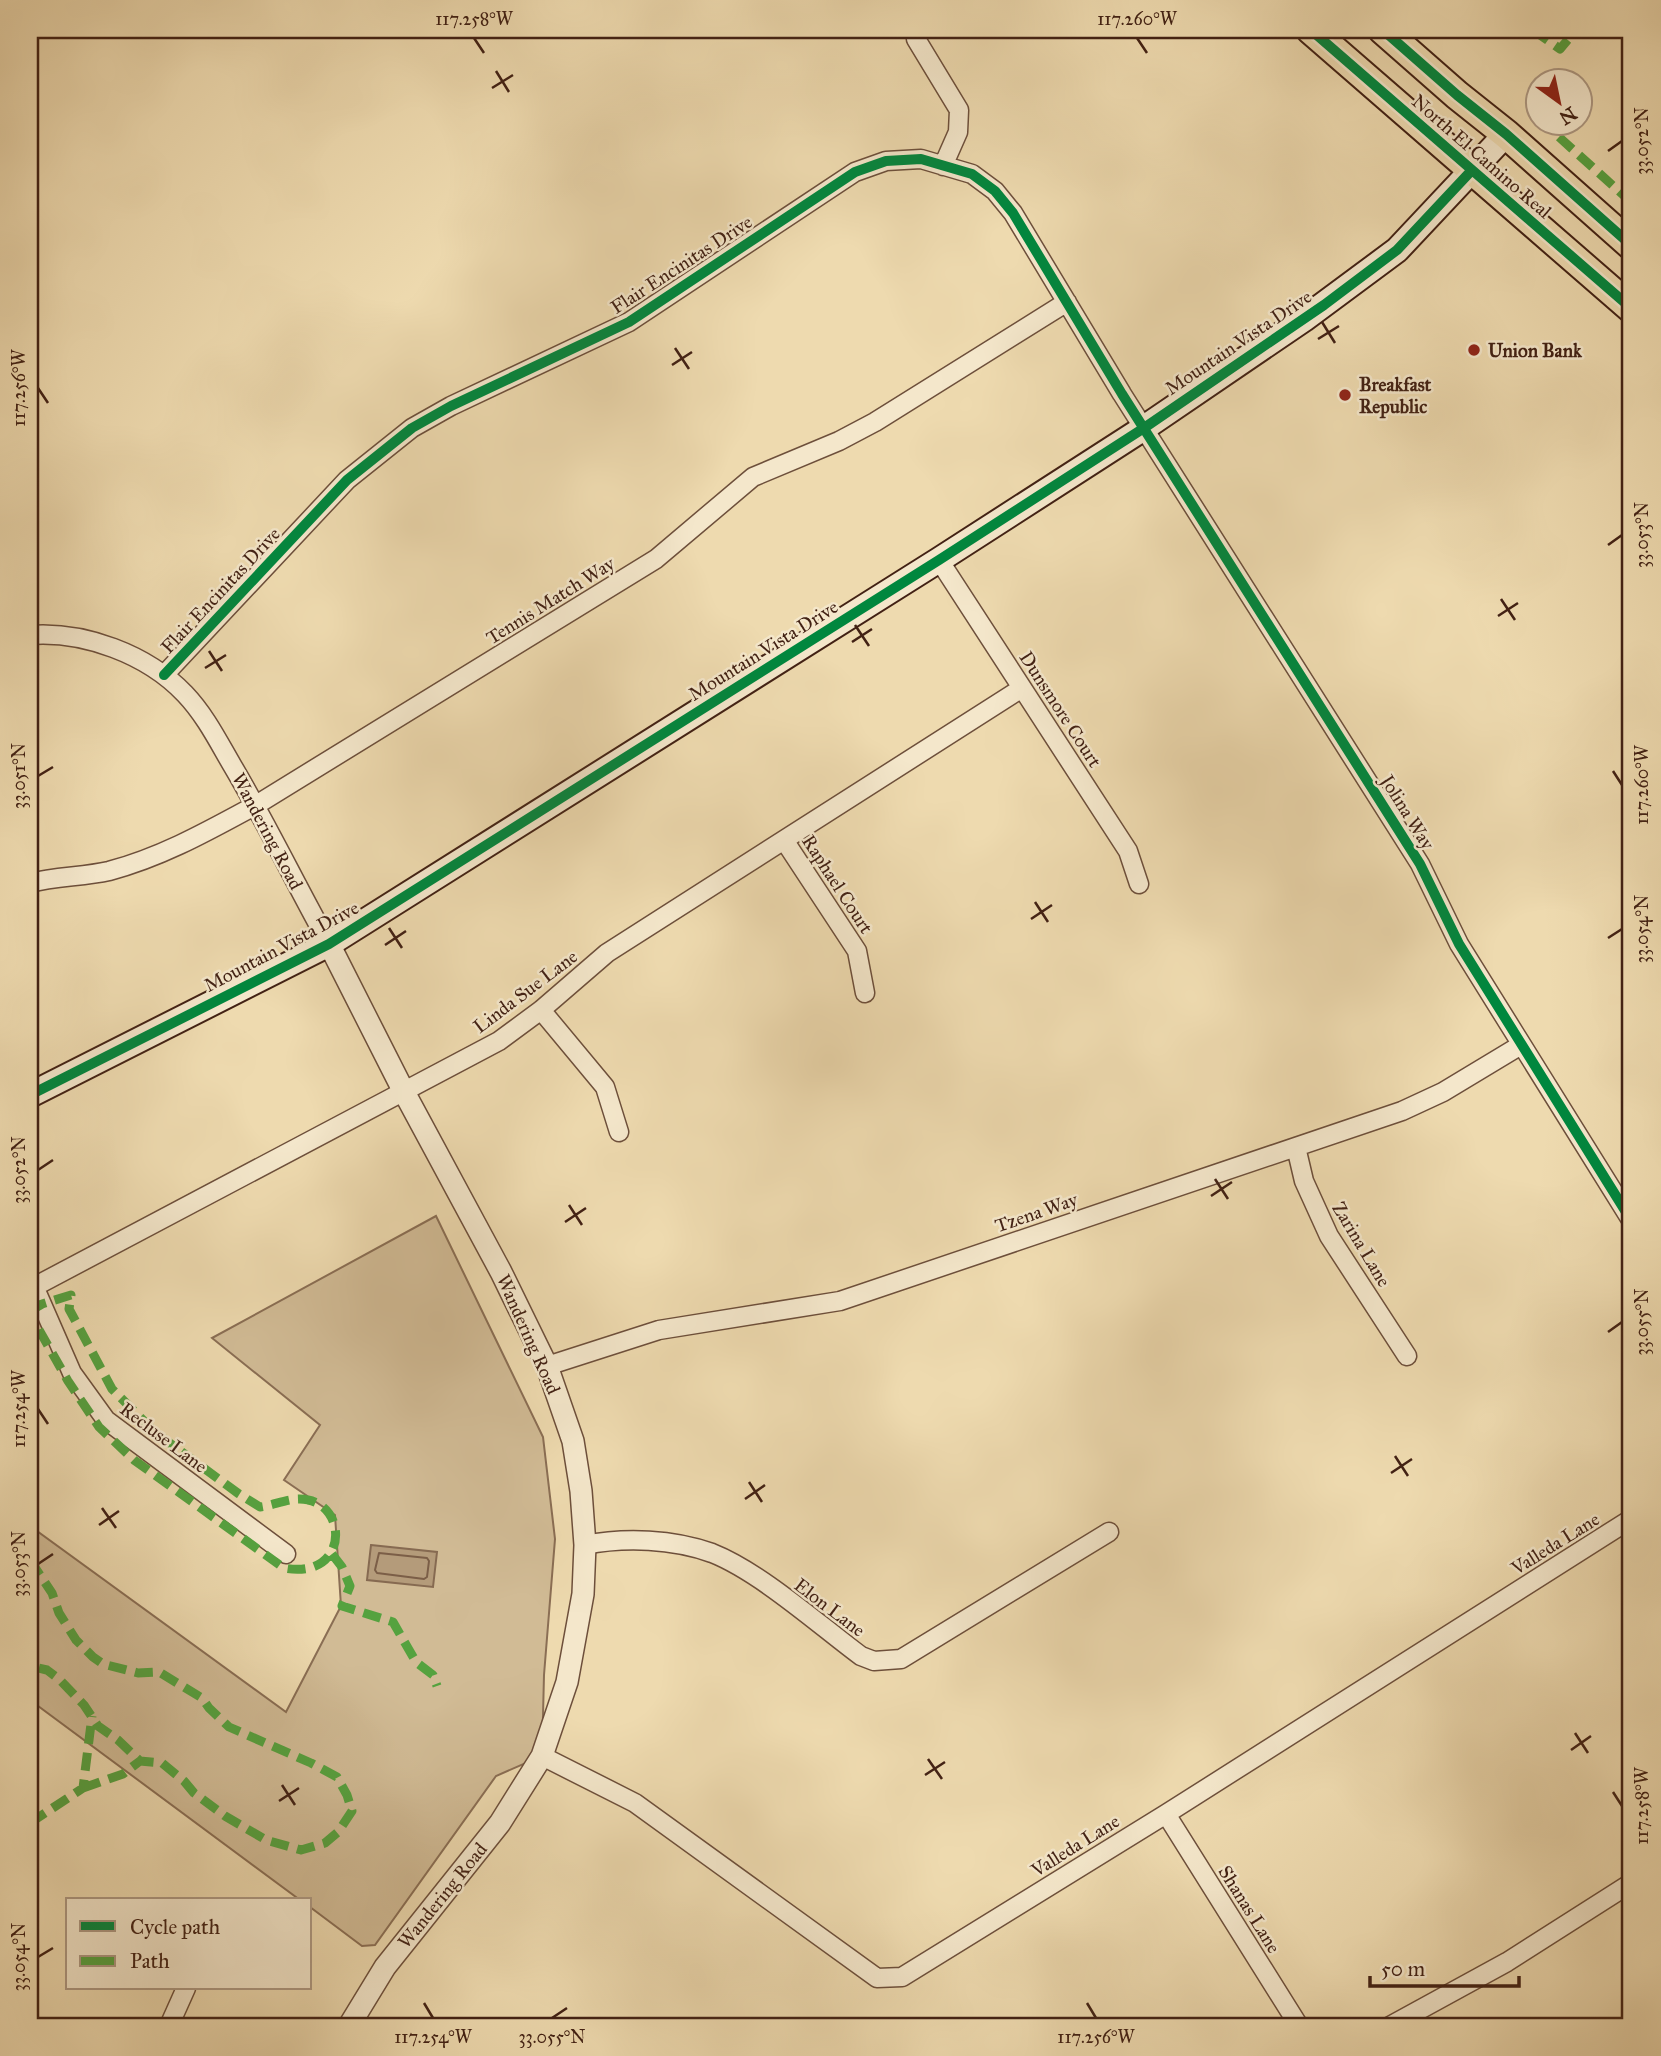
<svg xmlns="http://www.w3.org/2000/svg" width="1661" height="2056" font-family="'IM FELL Great Primer',serif">
<style>
.green{fill:#d1bb95;stroke:#8a6e54;stroke-width:2}
.water{fill:#b49b7a;stroke:#866a51;stroke-width:2}
.lines{fill:none;stroke-linecap:round;stroke-linejoin:round}
.shore{stroke:#7b5e47;stroke-width:2}
.minor-casing{stroke:#6d4f3b;stroke-width:21}
.tertiary-casing{stroke:#6d4f3b;stroke-width:24}
.secondary-casing{stroke:#422114;stroke-width:28}
.primary-casing{stroke:#422114;stroke-width:32}
.minor{stroke:#f4e7cb;stroke-width:18}
.tertiary{stroke:#f4e7cb;stroke-width:21}
.secondary{stroke:#f4e7cb;stroke-width:24}
.primary{stroke:#eedaaf;stroke-width:28}
.quiet{stroke:#55a23f;stroke-width:9;stroke-dasharray:18 9;stroke-linecap:butt}
.cycleway-casing{stroke:#f4e7cb;stroke-width:15}
.cycleway{stroke:#00873e;stroke-width:10}
.ticks{fill:none;stroke:#422114;stroke-width:2.5}
.poi-dot{fill:#8f2418;stroke:#f4e7cb;stroke-width:2.5}
.labels{text-anchor:middle;stroke-width:5;stroke-linejoin:round;paint-order:stroke}
.street-label{font-size:19px;fill:#422114;stroke:#f4e7cb}
.poi-label{font-size:19px;font-weight:bold;fill:#422114;stroke:#f4e7cb;text-anchor:start}
.neatline{fill:none;stroke:#422114;stroke-width:2.5}
.ticks-label{font-size:18px;text-anchor:middle;fill:#422114}
</style>
<rect width="100%" height="100%" fill="#eedaaf"/>
<filter id="stains"><feTurbulence type="fractalNoise" baseFrequency=".00286" numOctaves="4"/><feColorMatrix values="0 0 0 0 .2 0 0 0 0 .09 0 0 0 0 .02 0 0 0 .5 -.17"/></filter>
<radialGradient id="worn" r=".72"><stop offset=".6" stop-color="#630" stop-opacity="0"/><stop offset="1" stop-color="#630" stop-opacity=".3"/></radialGradient>
<path class="green" d="M 436,1216 L 543,1437 L 555,1539 L 544,1675 L 542,1756 L 496,1776 L 375,1945 L 362,1946 L 310,1907 L 310,1900 L 300,1900 L 30,1700 L 30,1526 L 286,1712 L 341,1606 L 335,1515 L 284,1480 L 320,1425 L 212,1338 Z"/>
<path class="water" d="M 371,1545 L 437,1552 L 433,1587 L 367,1580 Z"/>
<g class="lines">
<path class="shore" d="M 379,1553 L 427,1558 L 429,1561 L 427,1577 L 424,1579 L 377,1573 L 375,1570 Z"/>
<g class="minor-casing">
<path id="minor" d="M 916,39 L 959,110 L 958,132 L 943,166
M 939,560 L 1128,851 L 1139,884
M 30,635 C 84,631 147,654 185,694 C 205,715 218,741 232,765 C 267,824 296,885 329,944
M 164,675 L 347,480 L 412,428 L 451,406 L 629,322 L 855,172 L 886,161 L 921,159 L 972,174 L 995,191 L 1013,213 L 1122,394 L 1420,864 L 1459,944 L 1631,1220
M 784,840 L 857,951 L 865,993
M 30,883 C 56,876 83,877 109,871 C 162,857 208,831 256,805 L 656,559 L 753,477 L 839,441 L 875,422 L 1067,302
M 541,1010 L 605,1087 L 619,1132
M 1296,1147 L 1304,1181 L 1329,1236 L 1407,1356
M 34,1286 L 72,1373 L 106,1420 L 286,1554
M 30,1289 L 499,1041 L 541,1010 L 607,953 L 1022,688
M 547,1366 L 659,1330 L 840,1301 L 1402,1111 L 1443,1092 L 1521,1045
M 585,1545 C 625,1537 673,1539 712,1553 C 760,1572 818,1624 861,1656 L 874,1661 L 901,1659 L 1109,1532
M 542,1756 L 635,1803 L 877,1978 L 902,1977 L 1166,1814 L 1631,1519
M 1166,1814 L 1299,2026
M 169,2026 L 186,1988
M 1390,2026 L 1507,1962 L 1631,1883"/>
</g>
<g class="tertiary-casing">
<path id="tertiary" d="M 329,944 L 404,1092 L 501,1272 L 547,1366 L 573,1441 L 581,1491 L 585,1545 L 583,1594 L 567,1682 L 542,1756 L 500,1823 L 385,1967 L 349,2026"/>
</g>
<g class="secondary-casing">
<path id="secondary" d="M 30,1095 L 329,944 L 939,560 L 1144,428 L 1304,319 L 1397,250 L 1506,134"/>
</g>
<g class="primary-casing">
<path id="primary" d="M 1311,30 L 1631,308
M 1383,30 L 1457,95 L 1506,134 L 1631,245"/>
</g>
<use href="#minor" class="minor"/>
<use href="#tertiary" class="tertiary"/>
<use href="#secondary" class="secondary"/>
<use href="#primary" class="primary"/>
<path class="quiet" d="M 1533,30 L 1560,49 L 1576,30
M 1559,137 L 1631,202
M 30,1311 L 42,1304 L 71,1295 L 69,1309 L 112,1389 L 156,1433 L 239,1494 L 260,1507 C 276,1505 292,1496 308,1500 C 349,1508 347,1580 284,1568 L 134,1460 L 99,1427 L 68,1381 L 38,1328 L 30,1324
M 332,1554 L 342,1567 L 350,1586 L 342,1606 L 393,1622 L 416,1662 L 433,1675 L 437,1686
M 30,1560 L 52,1593 L 59,1613 L 76,1640 L 93,1657 L 103,1664 L 138,1673 L 159,1672 L 202,1698 L 209,1708 L 229,1727 L 311,1763 L 337,1777 L 347,1795 L 352,1811 L 338,1832 L 325,1843 L 301,1850 L 266,1840 L 225,1816 L 194,1793 L 184,1781 L 162,1763 L 140,1761 L 118,1740 L 98,1726 L 84,1705 L 59,1679 L 47,1670 L 30,1666
M 83,1788 L 123,1774 L 140,1761
M 30,1823 L 83,1788 L 92,1716"/>
<g class="cycleway-casing">
<path id="cycleway" d="M 1311,30 L 1631,308
M 1383,30 L 1457,95 L 1506,134 L 1631,245
M 164,675 L 347,480 L 412,428 L 451,406 L 629,322 L 855,172 L 886,161 L 921,159 L 972,174 L 995,191 L 1013,213 L 1122,394 L 1420,864 L 1459,944 L 1631,1220
M 30,1095 L 329,944 L 939,560 L 1144,428 L 1324,305 L 1397,250 L 1472,170"/>
</g>
<use href="#cycleway" class="cycleway"/>
</g>
<path class="ticks" d="M 474,38 L 484,53M 1137,38 L 1147,53M 496,71 L 509,92M 492,88 L 513,75M 1608,151 L 1622,141M 1322,322 L 1335,343M 1318,339 L 1339,326M 675,348 L 689,369M 672,365 L 692,352M 38,388 L 48,403M 1608,545 L 1622,535M 1501,599 L 1515,620M 1498,616 L 1518,603M 855,625 L 869,646M 852,642 L 872,629M 209,651 L 222,671M 205,668 L 226,655M 1613,771 L 1622,785M 38,776 L 53,767M 1035,902 L 1048,922M 1031,919 L 1052,905M 389,928 L 402,948M 1608,938 L 1622,929M 385,945 L 406,931M 38,1170 L 53,1160M 1215,1179 L 1228,1199M 1211,1196 L 1232,1182M 569,1205 L 582,1225M 565,1222 L 586,1208M 1608,1332 L 1622,1322M 38,1409 L 48,1424M 1395,1456 L 1408,1476M 1391,1473 L 1412,1459M 749,1482 L 762,1502M 745,1499 L 765,1485M 102,1508 L 116,1528M 99,1525 L 119,1511M 38,1564 L 53,1554M 1575,1733 L 1588,1753M 1571,1750 L 1591,1736M 928,1759 L 942,1779M 925,1775 L 945,1762M 282,1785 L 295,1805M 1613,1792 L 1622,1806M 279,1801 L 299,1788M 38,1957 L 53,1948M 424,2003 L 433,2018M 1087,2003 L 1096,2018M 552,2018 L 567,2008"/>
<g class="poi-dot">
<circle cx="1474" cy="350" r="7"/>
<circle cx="1345" cy="395" r="7"/>
</g>
<g class="labels">
<g class="street-label">
<text transform="translate(1482 156) rotate(41)" y="7">North El Camino Real</text>
<text transform="translate(681 264) rotate(-33)" y="7">Flair Encinitas Drive</text>
<text transform="translate(1238 342) rotate(-34)" y="7">Mountain Vista Drive</text>
<text transform="translate(220 590) rotate(-47)" y="7">Flair Encinitas Drive</text>
<text transform="translate(550 600) rotate(-32)" y="7">Tennis Match Way</text>
<text transform="translate(763 650) rotate(-32)" y="7">Mountain Vista Drive</text>
<text transform="translate(1061 709) rotate(57)" y="7">Dunsmore Court</text>
<text transform="translate(1408 812) rotate(58)" y="7">Jolina Way</text>
<text transform="translate(268 831) rotate(62)" y="7">Wandering Road</text>
<text transform="translate(838 884) rotate(57)" y="7">Raphael Court</text>
<text transform="translate(281 946) rotate(-28)" y="7">Mountain Vista Drive</text>
<text transform="translate(525 991) rotate(-37)" y="7">Linda Sue Lane</text>
<text transform="translate(1036 1212) rotate(-19)" y="7">Tzena Way</text>
<text transform="translate(1362 1244) rotate(59)" y="7">Zarina Lane</text>
<text transform="translate(529 1334) rotate(66)" y="7">Wandering Road</text>
<text transform="translate(164 1437) rotate(37)" y="7">Recluse Lane</text>
<text transform="translate(1555 1543) rotate(-32)" y="7">Valleda Lane</text>
<text transform="translate(830 1607) rotate(37)" y="7">Elon Lane</text>
<text transform="translate(1075 1845) rotate(-32)" y="7">Valleda Lane</text>
<text transform="translate(442 1895) rotate(-51)" y="7">Wandering Road</text>
<text transform="translate(1250 1909) rotate(58)" y="7">Shanas Lane</text>
</g>
<g class="poi-label">
<text x="1488" y="357">Union Bank</text>
<text x="1359" y="391">Breakfast<tspan x="1359" dy="22">Republic</tspan></text>
</g>
</g>
<rect width="1661" height="2056" fill="none" stroke="#eedaaf" stroke-width="77"/>
<rect x="66" y="1898" width="245" height="91" fill="#f4e7cb" stroke="#ad9882" stroke-width="2"/>
<rect x="80" y="1921" width="35" height="10" fill="#00873e" stroke="#ad9882" stroke-width="2"/>
<text x="130" y="1934" font-size="21" fill="#422114">Cycle path</text>
<rect x="80" y="1956" width="35" height="10" fill="#55a23f" stroke="#ad9882" stroke-width="2"/>
<text x="130" y="1968" font-size="21" fill="#422114">Path</text>
<g transform="translate(1559 102) rotate(147)"><circle r="33" fill="#f4e7cb" stroke="#ad9882" stroke-width="2"/>
<path d="M0-5L12 26L0 18L-12 26Z" fill="#8f2418"/>
<text y="-10" font-size="19" font-weight="bold" text-anchor="middle" fill="#422114">N</text>
</g>
<path d="M1370 1976v10h149v-10" fill="none" stroke="#422114" stroke-width="3.5"/>
<text x="1381" y="1976" font-size="21" fill="#422114" stroke="#f4e7cb" stroke-width="5" paint-order="stroke">50 m</text>
<rect x="38" y="38" width="1584" height="1980" class="neatline"/>
<g class="ticks-label">
<text x="474" y="25">117.258°W</text>
<text x="1137" y="25">117.260°W</text>
<text transform="translate(1642 141) rotate(-90)" y="6">33.052°N</text>
<text transform="translate(19 388) rotate(-90)" y="6">117.256°W</text>
<text transform="translate(1642 535) rotate(-90)" y="6">33.053°N</text>
<text transform="translate(19 776) rotate(-90)" y="6">33.051°N</text>
<text transform="translate(1642 785) rotate(-90)" y="6">117.260°W</text>
<text transform="translate(1642 929) rotate(-90)" y="6">33.054°N</text>
<text transform="translate(19 1170) rotate(-90)" y="6">33.052°N</text>
<text transform="translate(1642 1322) rotate(-90)" y="6">33.055°N</text>
<text transform="translate(19 1409) rotate(-90)" y="6">117.254°W</text>
<text transform="translate(19 1564) rotate(-90)" y="6">33.053°N</text>
<text transform="translate(1642 1806) rotate(-90)" y="6">117.258°W</text>
<text transform="translate(19 1957) rotate(-90)" y="6">33.054°N</text>
<text x="433" y="2043">117.254°W</text>
<text x="552" y="2043">33.055°N</text>
<text x="1096" y="2043">117.256°W</text>
</g>
<rect width="100%" height="100%" filter="url(#stains)"/>
<rect width="100%" height="100%" fill="url(#worn)"/>
</svg>
